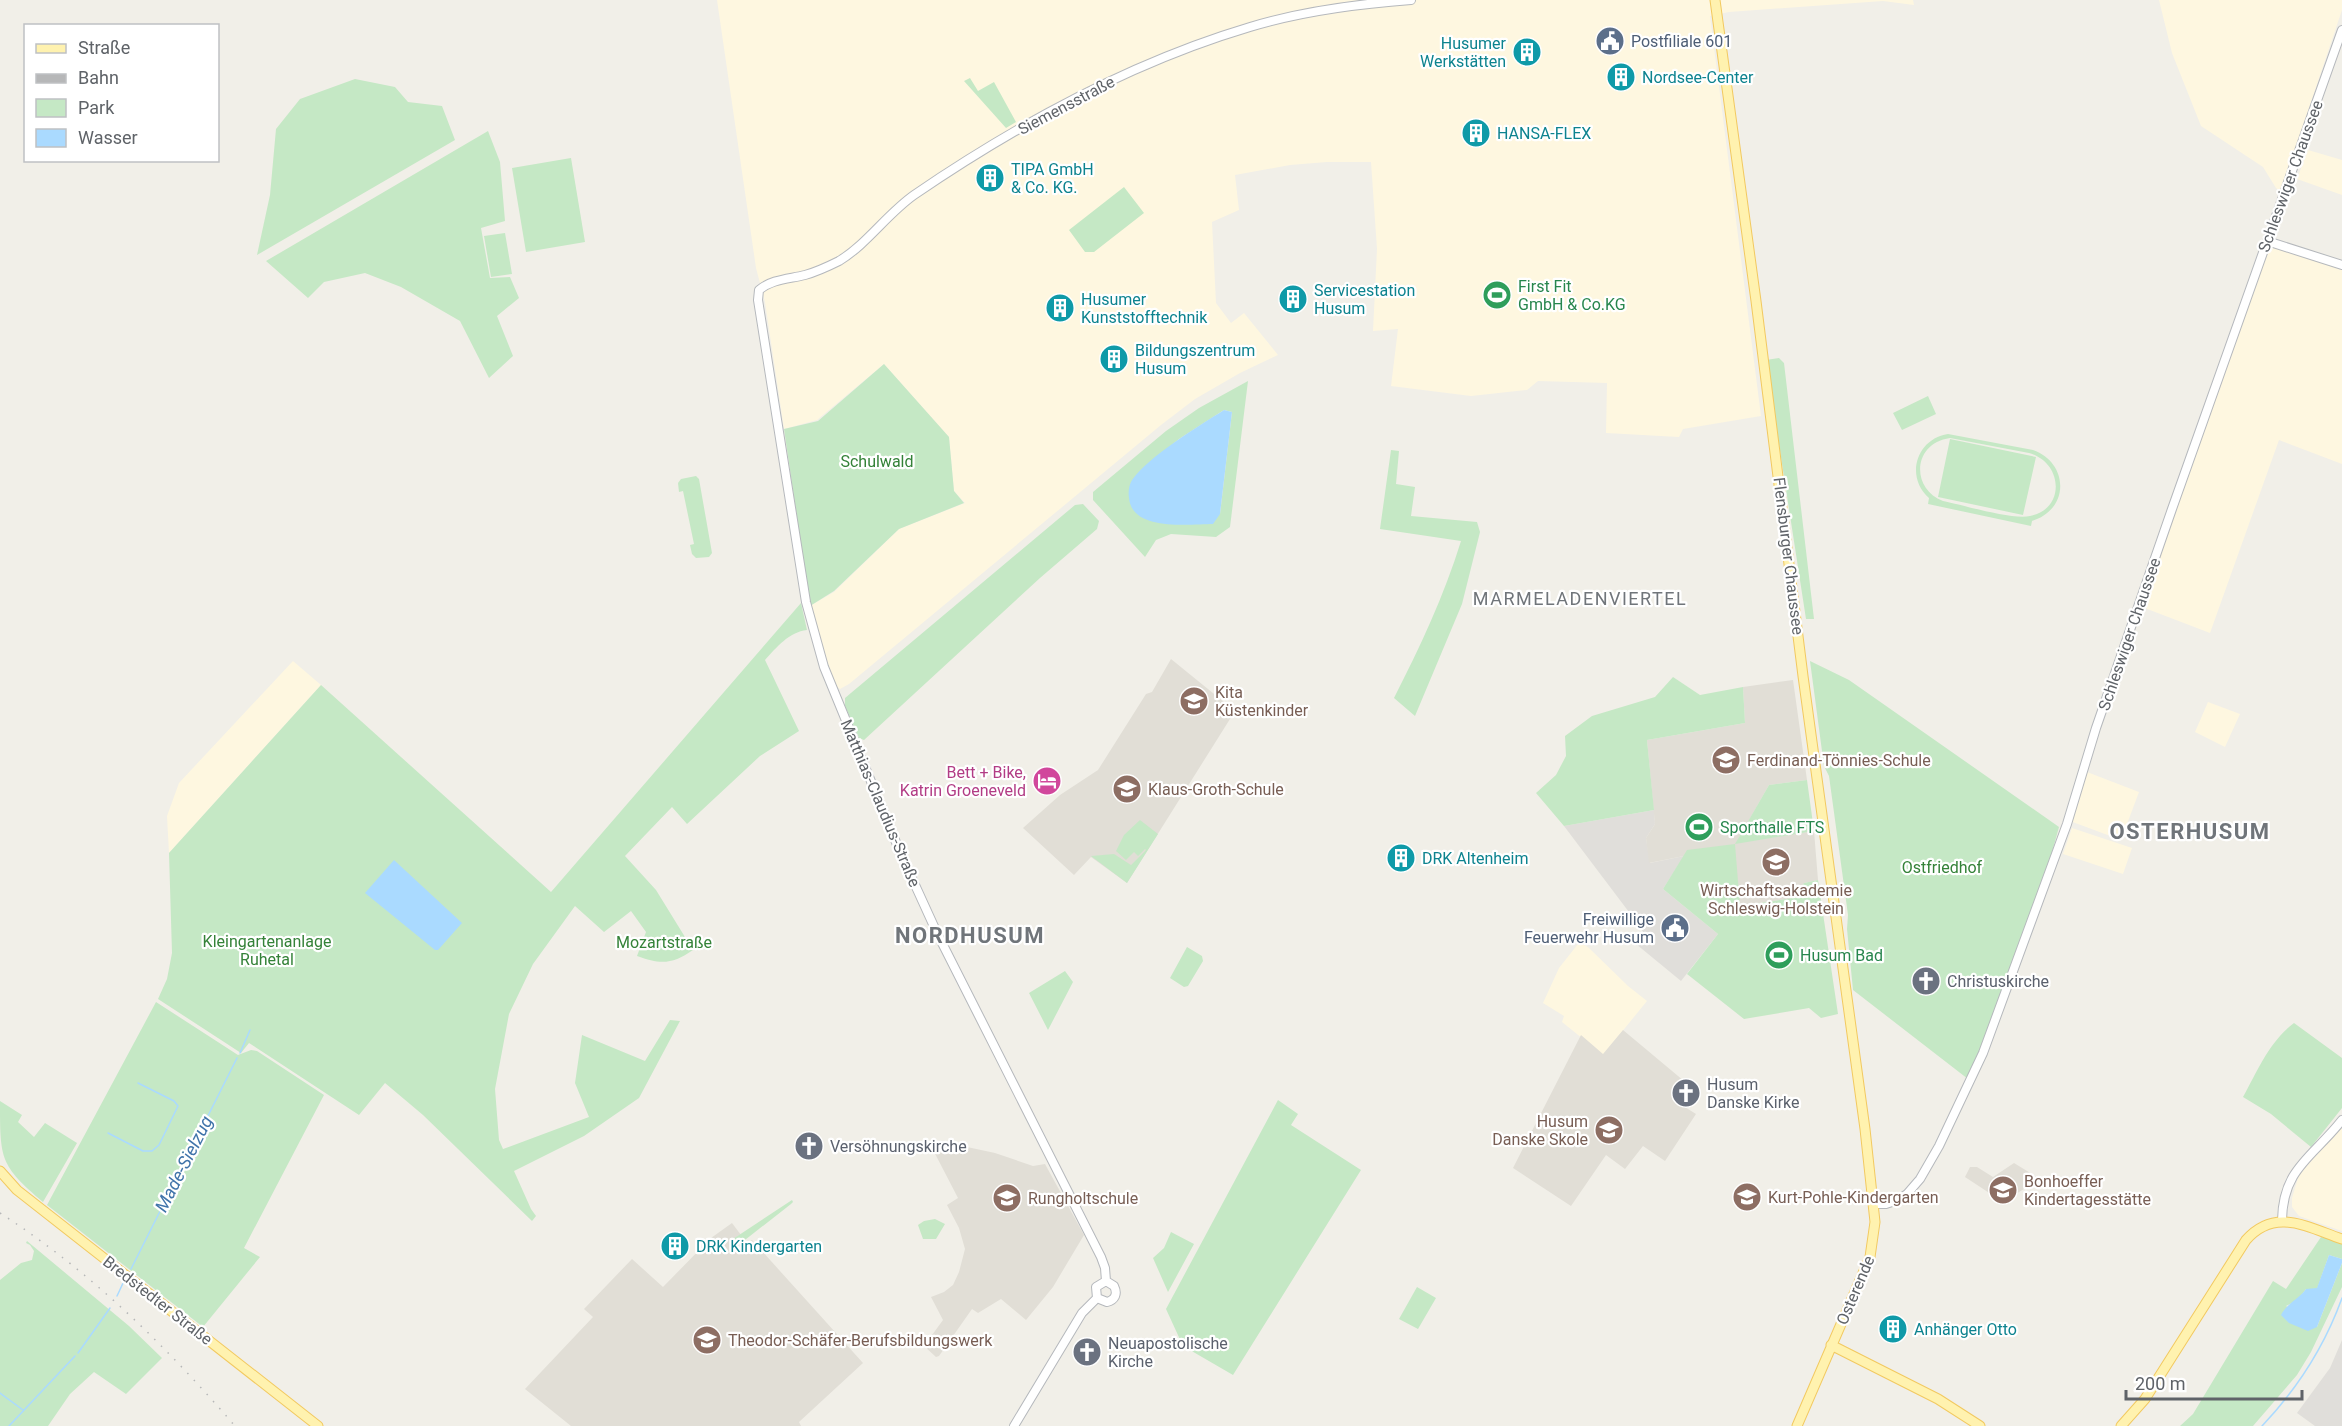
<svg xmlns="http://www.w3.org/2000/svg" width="2342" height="1426" font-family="Roboto,sans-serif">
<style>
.commercial{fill:#fef7e0}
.industrial{fill:#e0deda}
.education{fill:#e1ded6}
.green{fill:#c5e8c5;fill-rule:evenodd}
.water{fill:#aadaff}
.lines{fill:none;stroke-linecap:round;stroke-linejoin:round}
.stream{stroke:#aadaff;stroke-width:1.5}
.minor-casing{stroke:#b5b8bc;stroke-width:10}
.major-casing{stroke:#f2c960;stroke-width:11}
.minor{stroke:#fff;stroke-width:8}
.major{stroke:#fff2af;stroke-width:9}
.rail{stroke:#b6b7b8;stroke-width:1.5;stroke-dasharray:1.5 8;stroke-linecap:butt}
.labels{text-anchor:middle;stroke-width:4.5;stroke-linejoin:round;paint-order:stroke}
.service-label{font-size:16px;fill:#4e5e75;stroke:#fff;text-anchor:start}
.culture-label{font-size:16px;fill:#0d838f;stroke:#fff;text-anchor:start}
.street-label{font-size:16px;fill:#5f6368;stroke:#fff}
.leisure-label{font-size:16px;fill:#27864d;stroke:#fff;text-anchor:start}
.park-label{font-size:16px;fill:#348238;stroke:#fff}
.education-label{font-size:16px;fill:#785e54;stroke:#fff;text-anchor:start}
.hotel-label{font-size:16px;fill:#b23c85;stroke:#fff;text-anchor:end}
.worship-label{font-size:16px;fill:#5b616d;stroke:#fff;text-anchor:start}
.neighbourhood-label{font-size:18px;letter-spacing:1.5px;fill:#70757a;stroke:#fff}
.water-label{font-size:18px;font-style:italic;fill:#4174aa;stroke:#fff}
.district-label{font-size:22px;font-weight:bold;letter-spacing:1.5px;fill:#70757a;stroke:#fff}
</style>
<rect width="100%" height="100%" fill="#f1efe8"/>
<path class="commercial" d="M 717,0 L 1913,0 L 1914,5 L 1883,1 L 1729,12 L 1710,16 L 1761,416 L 1683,429 L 1679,437 L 1606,433 L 1607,383 L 1538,381 L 1527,390 L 1471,396 L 1391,386 L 1398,329 L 1373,331 L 1377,249 L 1371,162 L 1327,162 L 1290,165 L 1235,175 L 1239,210 L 1212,222 L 1216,303 L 1231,323 L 1244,313 L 1278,355 L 1240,373 L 1195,399 L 1161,425 L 849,684 L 840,689 L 835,685 L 829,671 L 810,606 L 834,592 L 899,529 L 965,503 L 954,491 L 949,437 L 884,364 L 817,420 L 784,429 L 765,302 L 756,268 Z
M 2159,0 L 2342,0 L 2342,10 L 2281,191 L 2276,188 L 2263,167 L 2201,126 L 2172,53 Z
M 2308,150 L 2342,160 L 2342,195 L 2297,179 Z
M 2268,243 L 2342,268 L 2342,464 L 2279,440 L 2210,633 L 2142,607 Z
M 293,661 L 321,685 L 169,853 L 167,816 L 179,783 Z
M 2208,702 L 2240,714 L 2225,747 L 2195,732 Z
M 2087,772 L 2139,792 L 2121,840 L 2070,821 Z
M 2072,828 L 2132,848 L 2123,874 L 2063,854 Z
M 1578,944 L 1583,944 L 1589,948 L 1628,986 L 1647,1001 L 1603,1055 L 1562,1022 L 1564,1016 L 1543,1003 L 1559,968 Z
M 2342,1126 L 2342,1231 L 2299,1216 L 2292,1207 L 2292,1198 L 2299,1175 Z"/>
<path class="industrial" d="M 1654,810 L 1655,824 L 1646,838 L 1650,863 L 1684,856 L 1663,889 L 1718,934 L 1681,981 L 1636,944 L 1644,934 L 1641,928 L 1564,826 Z
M 2342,1340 L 2342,1426 L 2315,1426 L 2297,1413 L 2330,1368 Z"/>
<path class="education" d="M 1171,659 L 1235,711 L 1127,883 L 1091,857 L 1074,875 L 1023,828 L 1060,795 L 1098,770 L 1146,694 L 1152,692 Z
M 1793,680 L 1807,780 L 1769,785 L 1736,843 L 1814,831 L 1818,880 L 1804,883 L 1800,897 L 1740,906 L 1684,856 L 1649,863 L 1646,838 L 1655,824 L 1647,740 L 1745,723 L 1743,687 Z
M 1623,1030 L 1684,1081 L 1672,1099 L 1696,1114 L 1665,1161 L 1643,1146 L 1625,1169 L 1606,1155 L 1571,1206 L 1513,1168 L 1581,1035 L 1603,1054 Z
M 930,1144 L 953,1144 L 995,1153 L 1033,1166 L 1045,1164 L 1084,1235 L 1053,1287 L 1026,1320 L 1001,1299 L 978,1313 L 972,1309 L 939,1356 L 936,1357 L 924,1346 L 943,1320 L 931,1297 L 944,1292 L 953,1285 L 959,1272 L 965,1249 L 959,1228 L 947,1205 L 958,1198 Z
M 2014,1163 L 2040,1179 L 2003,1202 L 1965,1177 L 1970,1167 L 1977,1167 L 1993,1177 Z
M 732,1223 L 747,1243 L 752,1240 L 863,1363 L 799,1422 L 801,1426 L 571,1426 L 525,1389 L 593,1317 L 584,1309 L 632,1259 L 663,1287 L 711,1238 Z"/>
<path class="green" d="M 970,78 L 978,91 L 994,82 L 1016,122 L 1006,128 L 964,81 Z
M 355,79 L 395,87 L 408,102 L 442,106 L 455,140 L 257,255 L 270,195 L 276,129 L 300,99 Z
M 488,131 L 500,162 L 505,221 L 481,228 L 490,278 L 510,277 L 519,298 L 497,316 L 513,356 L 489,378 L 460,321 L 401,287 L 365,273 L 324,282 L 308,298 L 266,261 Z
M 571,158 L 585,242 L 526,252 L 512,168 Z
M 1124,187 L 1144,213 L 1094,252 L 1085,252 L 1069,230 Z
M 505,233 L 512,274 L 491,277 L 484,236 Z
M 1779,358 L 1784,363 L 1814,619 L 1806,619 L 1766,360 Z
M 884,364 L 949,437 L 954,491 L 964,503 L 899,529 L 834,591 L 810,606 L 784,429 L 818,421 Z
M 1248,381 L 1230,527 L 1216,537 L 1171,534 L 1156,540 L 1145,557 L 1093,500 L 1093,492 L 1166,431 L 1199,408 ZM 1224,410 L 1232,412 L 1220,514 L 1144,468 L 1179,439 Z
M 1928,396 L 1936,414 L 1902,430 L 1893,413 Z
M 1948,434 L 2033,450 C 2069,463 2070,509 2032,521 L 2031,526 L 1928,504 L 1929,498 C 1905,477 1916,439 1948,434 ZM 1950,438 L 2029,453 C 2063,462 2066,509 2030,516 C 2012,520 1963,505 1943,501 C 1910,488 1913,443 1950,438 Z
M 1950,439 L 2036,457 L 2023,515 L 1938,497 Z
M 1391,450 L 1399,451 L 1396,484 L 1415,487 L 1411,516 L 1477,522 L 1480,532 L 1462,604 L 1415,716 L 1394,698 C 1420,647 1444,596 1461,541 L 1380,529 Z
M 696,476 L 699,479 L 712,553 L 709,557 L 696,558 L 692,554 L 690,545 L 694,544 L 683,491 L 679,492 L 678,483 L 681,479 Z
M 1083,504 L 1099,521 L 1097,529 L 1040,578 L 864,740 L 859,738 L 845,706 L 845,698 L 1075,505 Z
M 801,603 L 807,630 C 789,632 777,647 765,660 L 799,731 L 760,756 L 687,824 L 672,807 L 625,856 L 656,890 L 693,950 C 673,964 661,965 637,956 L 646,932 L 631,911 L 604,932 L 575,906 L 533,964 L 509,1014 L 495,1089 L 499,1140 L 503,1149 L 589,1117 L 575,1083 L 582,1035 L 645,1061 L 670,1020 L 680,1021 L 639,1098 L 584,1136 L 514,1171 L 531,1209 L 536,1216 L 532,1221 L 423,1115 L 385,1083 L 359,1115 L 249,1043 L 241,1053 L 158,999 L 167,979 L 172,953 L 169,853 L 321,685 L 551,892 Z
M 1810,661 L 1849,680 L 2059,827 L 2046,874 L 1982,1051 L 1968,1079 L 1853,990 L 1847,929 L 1848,915 L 1829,776 L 1824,766 Z
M 1673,677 L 1700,695 L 1743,687 L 1745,723 L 1647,740 L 1654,810 L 1564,826 L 1536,793 L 1556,775 L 1566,756 L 1565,736 L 1592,716 L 1655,697 Z
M 1807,780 L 1814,831 L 1735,844 L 1740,906 L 1800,897 L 1800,888 L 1804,883 L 1818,880 L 1838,1014 L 1821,1018 L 1809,1008 L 1744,1019 L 1687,974 L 1718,934 L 1663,889 L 1687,850 L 1735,844 L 1769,785 Z
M 1140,820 L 1158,834 L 1127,883 L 1091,856 L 1114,854 L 1131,865 L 1146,850 L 1145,849 L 1138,856 L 1134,852 L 1126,860 L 1116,851 L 1124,835 Z
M 1187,947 L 1202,956 L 1203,961 L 1188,986 L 1184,987 L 1170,978 Z
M 1065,971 L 1073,982 L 1048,1030 L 1029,993 Z
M 156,1002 L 238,1055 L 251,1050 L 257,1051 L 324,1095 L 244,1248 L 260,1257 L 203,1327 L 47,1205 Z
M 2294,1023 L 2342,1058 L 2342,1108 L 2311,1147 L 2271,1114 L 2243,1097 C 2258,1070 2269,1042 2294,1023 Z
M 1278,1100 L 1298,1114 L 1291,1125 L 1361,1170 L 1233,1375 L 1183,1346 L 1166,1309 Z
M 0,1101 L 22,1115 L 18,1122 L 34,1137 L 45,1123 L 77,1143 L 43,1202 C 0,1165 0,1160 0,1101 Z
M 792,1200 L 793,1202 L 791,1204 L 736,1247 L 730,1241 Z
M 935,1219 L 945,1224 L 936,1239 L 923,1239 L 918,1225 L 924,1221 Z
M 1171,1232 L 1194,1244 L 1168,1292 L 1153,1258 L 1164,1248 Z
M 2321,1237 L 2342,1242 L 2342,1259 L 2329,1255 L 2317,1289 L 2306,1289 L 2298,1300 L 2286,1306 L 2317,1327 L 2342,1263 L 2342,1287 L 2311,1352 L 2297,1375 L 2253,1426 L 2180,1426 L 2193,1414 L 2273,1281 L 2286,1289 Z
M 27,1241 L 129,1326 L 162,1358 L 126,1394 L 94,1372 L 70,1394 L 48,1426 L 0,1426 L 0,1280 L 21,1263 L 32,1260 L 34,1251 L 30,1245 L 26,1243 Z
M 1417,1287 L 1436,1298 L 1418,1329 L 1399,1319 Z"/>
<path class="water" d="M 1224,410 L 1232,412 L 1220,514 L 1213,524 C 1190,524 1132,532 1129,498 C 1128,492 1129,485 1132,480 C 1149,456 1199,426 1224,410 Z
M 394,860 L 462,923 L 438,950 L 435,950 L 365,893 Z
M 2329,1255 L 2342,1259 L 2342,1263 L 2317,1327 L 2308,1331 L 2289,1323 L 2281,1315 C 2287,1303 2298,1300 2306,1289 L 2317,1288 Z"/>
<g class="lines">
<path class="stream" d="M 240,1053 L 250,1030
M 108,1133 L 143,1151 L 152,1151 L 159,1145 L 178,1106 L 174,1101 L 138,1083
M 131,1269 L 237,1058
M 117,1296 L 124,1281
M 78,1353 L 110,1308
M 0,1393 L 23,1410
M 9,1426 L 75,1356
M 2262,1426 C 2298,1388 2324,1348 2342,1298"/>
<g class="minor-casing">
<path id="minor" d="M 2267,241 L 2342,265
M 1873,1204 L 1886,1204 L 1898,1200 L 1907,1194 L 1920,1179 L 1939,1146 L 1983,1053 L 2067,824 L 2096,728 L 2172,509 L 2342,30
M 2282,1220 C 2283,1168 2313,1157 2342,1120
M 1106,1281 L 1105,1268 L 1101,1257 L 937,933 L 900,852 L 824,667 L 806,602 L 758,300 L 759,290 C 772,279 789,279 805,275 C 816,272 829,266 839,261 C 867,244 887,214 914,195 C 1018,124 1129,63 1250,27 C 1302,11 1357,4 1411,0
M 1097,1298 L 1107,1302 C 1115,1300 1118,1294 1114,1286 L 1106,1281
M 1097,1298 L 1096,1287 L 1106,1281
M 1014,1426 L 1082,1313 L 1097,1298"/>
</g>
<g class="major-casing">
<path id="major" d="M 1715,0 L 1756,301 L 1803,676 L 1865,1129 L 1875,1222 L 1870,1257 L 1797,1426
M 0,1171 L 17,1190 L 318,1426
M 1831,1345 L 1938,1399 L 1980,1426
M 2121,1426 L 2145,1399 L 2246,1240 C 2275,1207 2307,1227 2342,1239"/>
</g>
<use href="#minor" class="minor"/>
<use href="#major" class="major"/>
<path class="rail" d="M 0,1213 C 90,1271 165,1345 235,1426"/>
</g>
<defs>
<g id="civic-disc" transform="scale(1.5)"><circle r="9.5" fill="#5c6f8a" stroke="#fff"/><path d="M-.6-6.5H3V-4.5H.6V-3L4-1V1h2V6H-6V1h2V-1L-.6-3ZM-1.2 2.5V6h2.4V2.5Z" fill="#fff"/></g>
<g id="building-disc" transform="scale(1.5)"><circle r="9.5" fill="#0f9aa8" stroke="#fff"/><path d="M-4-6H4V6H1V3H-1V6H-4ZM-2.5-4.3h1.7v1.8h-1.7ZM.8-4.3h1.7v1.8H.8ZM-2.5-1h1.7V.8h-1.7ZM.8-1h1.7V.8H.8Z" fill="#fff"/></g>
<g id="stadium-disc" transform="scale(1.5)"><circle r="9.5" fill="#2e9e5b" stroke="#fff"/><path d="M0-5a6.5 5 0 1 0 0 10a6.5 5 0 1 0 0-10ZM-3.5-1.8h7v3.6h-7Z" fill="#fff"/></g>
<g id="school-disc" transform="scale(1.5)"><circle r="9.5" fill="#8d6e63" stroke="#fff"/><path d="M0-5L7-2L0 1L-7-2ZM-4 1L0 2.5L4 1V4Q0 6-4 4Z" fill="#fff"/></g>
<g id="hotel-disc" transform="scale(1.5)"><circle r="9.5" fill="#d1479c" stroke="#fff"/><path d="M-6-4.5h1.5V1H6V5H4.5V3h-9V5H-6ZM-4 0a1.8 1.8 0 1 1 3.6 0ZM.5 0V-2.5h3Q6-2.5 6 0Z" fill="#fff"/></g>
<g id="church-disc" transform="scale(1.5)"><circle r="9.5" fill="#6b7280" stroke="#fff"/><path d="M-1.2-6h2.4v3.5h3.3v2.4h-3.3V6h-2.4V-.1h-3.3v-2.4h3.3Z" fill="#fff"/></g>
</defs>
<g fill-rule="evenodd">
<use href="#civic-disc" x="1610" y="41"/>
<use href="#building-disc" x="1527" y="52"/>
<use href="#building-disc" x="1621" y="77"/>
<use href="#building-disc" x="1476" y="133"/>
<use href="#building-disc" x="990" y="178"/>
<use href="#stadium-disc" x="1497" y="295"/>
<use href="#building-disc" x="1293" y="299"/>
<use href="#building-disc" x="1060" y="308"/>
<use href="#building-disc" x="1114" y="359"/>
<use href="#school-disc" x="1194" y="701"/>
<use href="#school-disc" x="1726" y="760"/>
<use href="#hotel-disc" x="1047" y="781"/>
<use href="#school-disc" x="1127" y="789"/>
<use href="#stadium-disc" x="1699" y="827"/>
<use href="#building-disc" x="1401" y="858"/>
<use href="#school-disc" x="1776" y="862"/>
<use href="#civic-disc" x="1675" y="928"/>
<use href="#stadium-disc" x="1779" y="955"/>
<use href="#church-disc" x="1926" y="981"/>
<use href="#church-disc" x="1686" y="1093"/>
<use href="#school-disc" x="1609" y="1130"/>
<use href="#church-disc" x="809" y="1146"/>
<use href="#school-disc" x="2003" y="1190"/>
<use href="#school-disc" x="1747" y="1197"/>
<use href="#school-disc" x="1007" y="1198"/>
<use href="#building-disc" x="675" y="1246"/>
<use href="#building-disc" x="1893" y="1329"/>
<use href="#school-disc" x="707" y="1340"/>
<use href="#church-disc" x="1087" y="1352"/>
</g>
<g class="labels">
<g class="service-label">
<text x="1631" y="47">Postfiliale 601</text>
<text x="1654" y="925" text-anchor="end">Freiwillige<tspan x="1654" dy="18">Feuerwehr Husum</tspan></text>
</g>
<g class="culture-label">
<text x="1506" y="49" text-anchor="end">Husumer<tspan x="1506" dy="18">Werkstätten</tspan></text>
<text x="1642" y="83">Nordsee-Center</text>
<text x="1497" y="139">HANSA-FLEX</text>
<text x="1011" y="175">TIPA GmbH<tspan x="1011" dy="18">&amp; Co. KG.</tspan></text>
<text x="1314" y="296">Servicestation<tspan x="1314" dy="18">Husum</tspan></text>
<text x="1081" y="305">Husumer<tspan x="1081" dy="18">Kunststofftechnik</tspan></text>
<text x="1135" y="356">Bildungszentrum<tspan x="1135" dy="18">Husum</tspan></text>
<text x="1422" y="864">DRK Altenheim</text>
<text x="696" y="1252">DRK Kindergarten</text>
<text x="1914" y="1335">Anhänger Otto</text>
</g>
<g class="street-label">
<text transform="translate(1066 105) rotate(-28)" y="6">Siemensstraße</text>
<text transform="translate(2290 176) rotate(-70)" y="6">Schleswiger Chaussee</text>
<text transform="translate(1789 556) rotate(83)" y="6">Flensburger Chaussee</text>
<text transform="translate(2129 634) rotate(-71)" y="6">Schleswiger Chaussee</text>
<text transform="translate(881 803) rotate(67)" y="6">Matthias-Claudius-Straße</text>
<text transform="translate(1855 1290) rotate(-67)" y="6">Osterende</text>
<text transform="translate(158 1300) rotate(38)" y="6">Bredstedter Straße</text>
</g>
<g class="leisure-label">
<text x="1518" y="292">First Fit<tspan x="1518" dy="18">GmbH &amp; Co.KG</tspan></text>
<text x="1720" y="833">Sporthalle FTS</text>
<text x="1800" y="961">Husum Bad</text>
</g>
<g class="park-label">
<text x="877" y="467">Schulwald</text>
<text x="1942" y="873">Ostfriedhof</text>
<text x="267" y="947">Kleingartenanlage<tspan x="267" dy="18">Ruhetal</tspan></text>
<text x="664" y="948">Mozartstraße</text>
</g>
<g class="education-label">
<text x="1215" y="698">Kita<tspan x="1215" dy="18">Küstenkinder</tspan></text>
<text x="1747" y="766">Ferdinand-Tönnies-Schule</text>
<text x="1148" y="795">Klaus-Groth-Schule</text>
<text x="1776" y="896" text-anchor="middle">Wirtschaftsakademie<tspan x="1776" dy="18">Schleswig-Holstein</tspan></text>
<text x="1588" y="1127" text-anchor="end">Husum<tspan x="1588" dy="18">Danske Skole</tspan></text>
<text x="2024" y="1187">Bonhoeffer<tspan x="2024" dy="18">Kindertagesstätte</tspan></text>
<text x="1768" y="1203">Kurt-Pohle-Kindergarten</text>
<text x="1028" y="1204">Rungholtschule</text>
<text x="728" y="1346">Theodor-Schäfer-Berufsbildungswerk</text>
</g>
<g class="hotel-label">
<text x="1026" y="778">Bett + Bike,<tspan x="1026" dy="18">Katrin Groeneveld</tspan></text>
</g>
<g class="worship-label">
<text x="1947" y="987">Christuskirche</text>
<text x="1707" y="1090">Husum<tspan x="1707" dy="18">Danske Kirke</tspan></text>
<text x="830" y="1152">Versöhnungskirche</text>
<text x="1108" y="1349">Neuapostolische<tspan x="1108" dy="18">Kirche</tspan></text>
</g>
<g class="neighbourhood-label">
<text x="1580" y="605">MARMELADENVIERTEL</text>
</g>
<g class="water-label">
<text transform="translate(184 1164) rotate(-63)" y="6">Made-Sielzug</text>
</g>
<g class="district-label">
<text x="2190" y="839">OSTERHUSUM</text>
<text x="970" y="943">NORDHUSUM</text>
</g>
</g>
<rect x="24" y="24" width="195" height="138" fill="#ffffff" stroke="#bfc1c3" stroke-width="1.5"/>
<rect x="36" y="44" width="30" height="9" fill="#fff2af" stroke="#bfc1c3" stroke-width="1.5"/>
<text x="78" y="54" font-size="18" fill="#5f6368">Straße</text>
<rect x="36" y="74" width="30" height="9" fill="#b6b7b8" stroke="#bfc1c3" stroke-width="1.5"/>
<text x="78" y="84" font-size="18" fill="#5f6368">Bahn</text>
<rect x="36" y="99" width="30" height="18" fill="#c5e8c5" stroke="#bfc1c3" stroke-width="1.5"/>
<text x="78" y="114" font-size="18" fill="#5f6368">Park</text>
<rect x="36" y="129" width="30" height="18" fill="#aadaff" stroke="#bfc1c3" stroke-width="1.5"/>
<text x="78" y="144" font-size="18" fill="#5f6368">Wasser</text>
<path d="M2126 1390v9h176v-9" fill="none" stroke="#5f6368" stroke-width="3"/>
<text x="2135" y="1390" font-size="18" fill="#5f6368" stroke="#ffffff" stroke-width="4.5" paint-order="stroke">200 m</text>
</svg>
